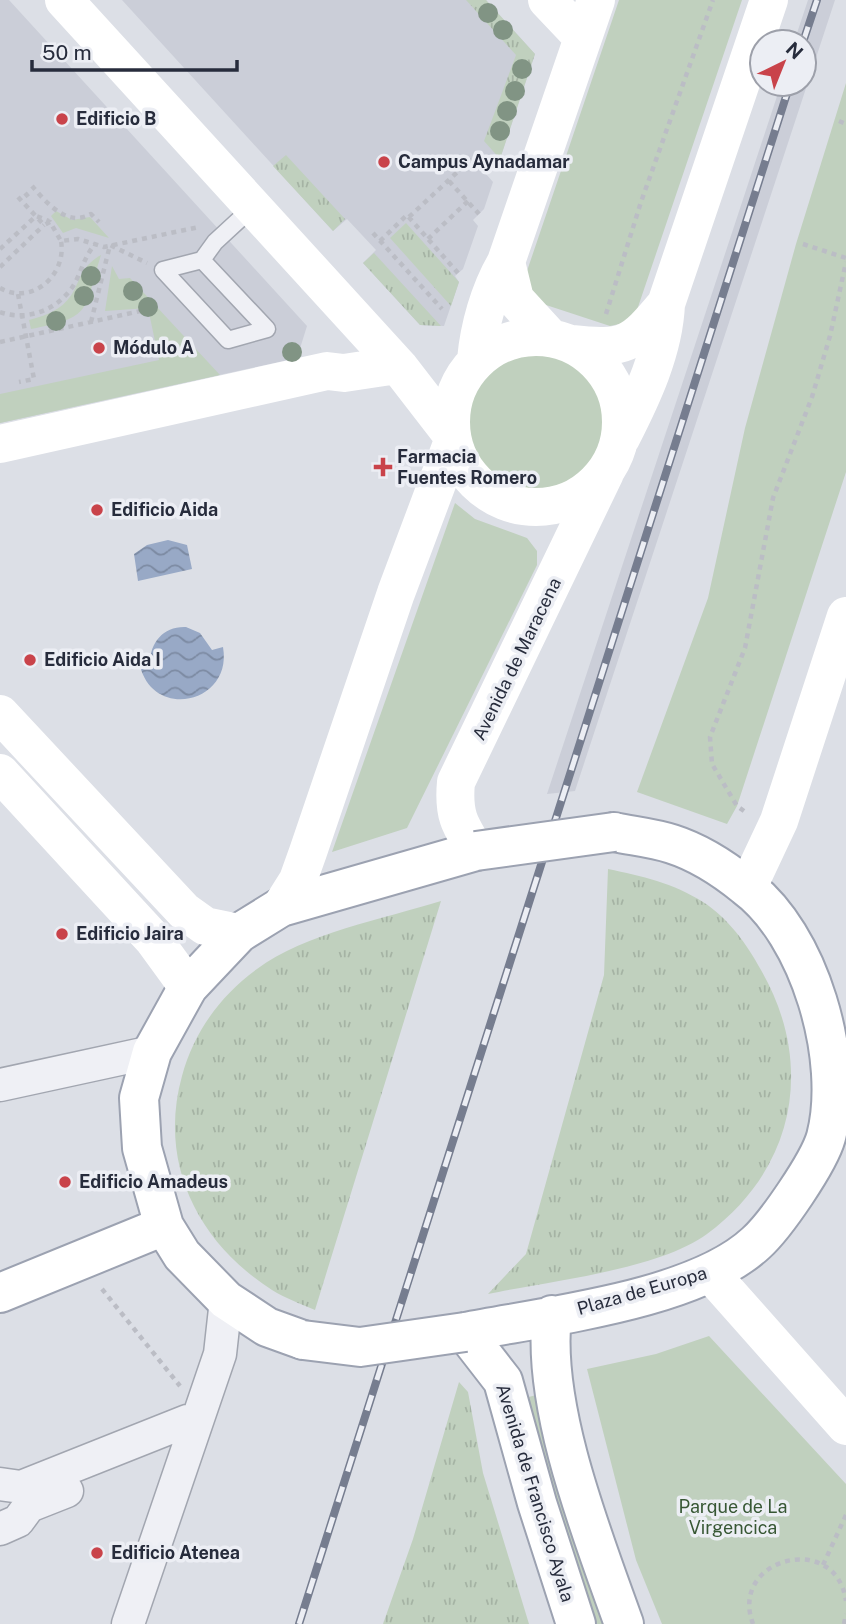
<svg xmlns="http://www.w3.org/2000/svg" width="846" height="1624" font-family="'Public Sans',sans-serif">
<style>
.built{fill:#cbced8}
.grass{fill:url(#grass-tufts)}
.green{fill:#c0d0be}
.water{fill:url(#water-waves)}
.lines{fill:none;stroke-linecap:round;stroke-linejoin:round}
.lane-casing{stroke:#a2a6b0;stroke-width:19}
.street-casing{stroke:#a2a6b0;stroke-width:35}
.primary-casing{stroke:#9ca2b1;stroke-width:42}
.path{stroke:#bbbdc5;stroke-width:4.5;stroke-dasharray:5 5;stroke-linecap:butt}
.lane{stroke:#eff0f5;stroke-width:16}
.street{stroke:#eff0f5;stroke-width:32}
.secondary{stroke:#fff;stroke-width:38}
.primary{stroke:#fff;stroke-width:38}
.rail-casing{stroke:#767d8f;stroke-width:8}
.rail{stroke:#eceef4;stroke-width:5;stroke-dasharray:16;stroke-linecap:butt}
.primary-bridge-casing{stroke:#9ca2b1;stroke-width:42;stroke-linecap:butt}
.primary-bridge{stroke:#fff;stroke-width:38}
.tree{fill:#819484}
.poi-dot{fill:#c9434a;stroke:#eceef4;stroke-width:2.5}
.labels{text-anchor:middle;stroke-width:7;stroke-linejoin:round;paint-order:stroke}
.poi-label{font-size:18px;font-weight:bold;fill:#272c3c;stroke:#eceef4;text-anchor:start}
.street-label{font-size:18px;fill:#272c3c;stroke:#eceef4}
.park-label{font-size:18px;fill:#375734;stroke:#eceef4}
</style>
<defs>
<pattern id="grass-tufts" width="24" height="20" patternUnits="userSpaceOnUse" patternTransform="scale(1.75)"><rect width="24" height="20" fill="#c0d0be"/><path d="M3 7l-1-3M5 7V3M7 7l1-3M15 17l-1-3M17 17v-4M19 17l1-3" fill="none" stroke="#a5b3a4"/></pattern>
<pattern id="water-waves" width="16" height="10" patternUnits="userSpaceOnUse" patternTransform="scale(1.75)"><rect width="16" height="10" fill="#98a9c6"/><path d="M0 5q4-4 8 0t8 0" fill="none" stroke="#7c8aa2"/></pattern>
</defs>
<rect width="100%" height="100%" fill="#dcdfe6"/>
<path class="built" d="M 0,0 L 9,0 L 307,326 L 297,358 L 0,423 Z
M 122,0 L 486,0 L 535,54 L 500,159 L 486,174 L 493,182 L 484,209 L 473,220 L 478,226 L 463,269 L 455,276 L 459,282 L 444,326 L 420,325 L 363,263 L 376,250 L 347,219 L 333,231 Z
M 808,0 L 835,0 L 575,791 L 547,794 L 781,84 L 804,84 L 804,42 L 794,42 Z"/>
<path class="grass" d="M 466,0 L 486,0 L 535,54 L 500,159 L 484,141 L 516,55 Z
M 286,155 L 345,219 L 333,231 L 273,166 Z
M 406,223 L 459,282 L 451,306 L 390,238 Z
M 374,253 L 441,326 L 420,325 L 363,263 Z
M 608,869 C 642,876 673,883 703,902 C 728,918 747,944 761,970 C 815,1064 796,1168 707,1234 C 658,1270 549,1281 488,1294 L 526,1254 L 604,975 Z
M 441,901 L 315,1310 C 301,1304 285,1298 272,1290 C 197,1242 158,1162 182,1076 C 194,1032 220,996 257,969 C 305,933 384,919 441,901 Z
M 459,1382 L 468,1392 L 483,1473 L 529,1624 L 383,1624 L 413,1539 Z"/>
<path class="green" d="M 619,0 L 742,0 L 637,310 L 624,323 L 610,326 L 543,304 L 528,290 L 527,271 Z
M 846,83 L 846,472 L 737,806 L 727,824 L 637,792 L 708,598 L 745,428 L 796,244 Z
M 56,211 L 72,220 L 90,217 L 109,238 L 76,228 L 63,233 L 51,216 Z
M 101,255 C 83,312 93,317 31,329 L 29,320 C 90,305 66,274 101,255 Z
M 112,266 L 119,279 L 130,278 L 220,375 L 0,423 L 0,394 L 159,360 L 148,308 L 105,311 Z
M462 423a73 73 0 1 1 146 0a73 73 0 1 1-146 0Z
M 455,503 L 475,519 L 527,538 L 537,551 L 537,565 L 407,828 L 332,852 Z
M 709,1336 L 846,1484 L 846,1624 L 662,1624 L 636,1560 L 587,1369 L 656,1354 Z
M 540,1394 L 608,1624 L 591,1624 L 525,1398 Z"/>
<path class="water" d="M 168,540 L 187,545 L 192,569 L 138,581 L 134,554 L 147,545 Z
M 186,627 L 200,633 L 212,650 L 223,647 C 233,703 154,721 140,666 L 150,663 C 150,642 164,626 186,627 Z"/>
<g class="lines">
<g class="lane-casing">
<path id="lane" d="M 202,260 L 267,329 L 228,340 L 163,270 L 202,260 L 215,242 L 253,207"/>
</g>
<g class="street-casing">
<path id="street" d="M 0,1085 L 152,1052
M 0,1484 L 21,1487 L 187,1421 L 196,1424
M 0,1529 L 18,1521 L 29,1506 L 67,1491
M 128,1624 L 220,1354 L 226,1300"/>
</g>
<g class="primary-casing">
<path id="primary" d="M 0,1293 L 164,1226
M 552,1315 C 541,1407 593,1537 624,1624
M 303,1340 L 267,1327 L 226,1300 L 182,1255 L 164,1226 L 142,1148 L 139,1098 L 152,1052 L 188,987 L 239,933 L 281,907 L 476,851
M 576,1624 L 537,1503 L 503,1381 L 465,1332 C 547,1316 695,1300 756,1243 C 776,1225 819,1162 826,1137 C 846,1060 810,934 745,886 C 724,869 697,852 672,844 C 654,838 633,836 614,832"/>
</g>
<path class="path" d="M 839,121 L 846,124
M 449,181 L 479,214
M 32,186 C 46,202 67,228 91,214 L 99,222
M 25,193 L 31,200
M 18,197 L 44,225 L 50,222 L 61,241 L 78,239 L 104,247 L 199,227
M 409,217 L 479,152 L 493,167
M 373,233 L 442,309
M 428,239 L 468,201
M 380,241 L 407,215 L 458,273
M 803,244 L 846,258
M 0,249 L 36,216 L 49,221
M 0,267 L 44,225
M 0,288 C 32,306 67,275 61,241
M 18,294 L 34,379 L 19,382
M 0,312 C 28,322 60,309 75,283 C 82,269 85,256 95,244
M 606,314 L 641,202 L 713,0
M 91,322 L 110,245 L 147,263
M 0,342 L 145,310
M 744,811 L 737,806 L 712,764 L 710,737 L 745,648 L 773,498 L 812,397 L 830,336 L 846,262
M 102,1289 L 180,1386
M 823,1565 L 846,1515
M 753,1624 C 728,1558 836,1530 846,1601
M 844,1624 L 846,1614"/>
<use href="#lane" class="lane"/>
<use href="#street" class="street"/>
<path class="secondary" d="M 64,0 L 400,368 L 451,434
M 547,0 L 583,38
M 506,262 L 515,299 L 549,336
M451 422a85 85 0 1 1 170 0a85 85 0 1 1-170 0Z
M 571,344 C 625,350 632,345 666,304
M 476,360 C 479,327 489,291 506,262 L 596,0
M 621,438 C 642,397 664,351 666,304 L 769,0
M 0,444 L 327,371 L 344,373 L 397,365
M 0,714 L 184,911 L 205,926 L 239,933
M 0,773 L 153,939 L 188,987
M 476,851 C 459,824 453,814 456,782 L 605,473
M 748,887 L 779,821 L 846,616
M 281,907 L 298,880 L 308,852 L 396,593 L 453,441
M 711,1274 L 846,1426"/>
<use href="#primary" class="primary"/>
<g class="rail-casing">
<path id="rail" d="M 803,42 L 817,0
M 299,1624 L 790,84"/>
</g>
<use href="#rail" class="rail"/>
<g class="primary-bridge-casing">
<path id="primary-bridge" d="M 476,851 L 614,832
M 303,1340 L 360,1347 L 465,1332"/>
</g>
<use href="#primary-bridge" class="primary-bridge"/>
</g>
<g class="tree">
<circle cx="488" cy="13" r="10"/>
<circle cx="503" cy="30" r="10"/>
<circle cx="522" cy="69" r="10"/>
<circle cx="515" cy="91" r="10"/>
<circle cx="507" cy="111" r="10"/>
<circle cx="500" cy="131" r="10"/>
<circle cx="91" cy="276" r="10"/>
<circle cx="133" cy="291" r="10"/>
<circle cx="84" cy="296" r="10"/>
<circle cx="148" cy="307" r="10"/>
<circle cx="56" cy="321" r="10"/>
<circle cx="292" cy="352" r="10"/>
</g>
<g class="poi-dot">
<circle cx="62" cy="119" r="7"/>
<circle cx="384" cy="162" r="7"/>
<circle cx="99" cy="348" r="7"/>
<path d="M379.5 456.5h7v7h7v7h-7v7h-7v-7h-7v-7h7z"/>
<circle cx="97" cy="510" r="7"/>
<circle cx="30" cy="660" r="7"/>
<circle cx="62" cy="934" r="7"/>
<circle cx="65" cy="1182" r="7"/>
<circle cx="97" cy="1553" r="7"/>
</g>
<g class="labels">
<g class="poi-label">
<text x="76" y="125">Edificio B</text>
<text x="398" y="168">Campus Aynadamar</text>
<text x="113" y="354">Módulo A</text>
<text x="397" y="463">Farmacia<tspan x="397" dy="21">Fuentes Romero</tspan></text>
<text x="111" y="516">Edificio Aida</text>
<text x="44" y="666">Edificio Aida I</text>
<text x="76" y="940">Edificio Jaira</text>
<text x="79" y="1188">Edificio Amadeus</text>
<text x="111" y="1559">Edificio Atenea</text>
</g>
<g class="street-label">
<text transform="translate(517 659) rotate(-64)" y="6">Avenida de Maracena</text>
<text transform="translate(642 1291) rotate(-16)" y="6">Plaza de Europa</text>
<text transform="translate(535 1493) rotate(73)" y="6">Avenida de Francisco Ayala</text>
</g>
<g class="park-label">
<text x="733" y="1513">Parque de La<tspan x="733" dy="21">Virgencica</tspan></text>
</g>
</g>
<g transform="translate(783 63) rotate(43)"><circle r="33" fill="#eceef4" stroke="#9da0aa" stroke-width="2"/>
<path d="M0-5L12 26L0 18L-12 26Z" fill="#c9434a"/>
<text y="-10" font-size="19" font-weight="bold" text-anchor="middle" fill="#272c3c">N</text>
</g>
<path d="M32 60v10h205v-10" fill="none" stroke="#272c3c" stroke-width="3.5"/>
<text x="42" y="60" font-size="21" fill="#272c3c" stroke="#eceef4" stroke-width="5" paint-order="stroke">50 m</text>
</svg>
